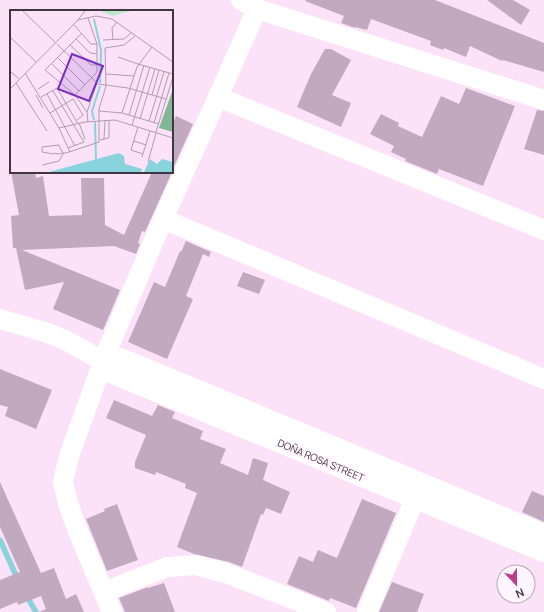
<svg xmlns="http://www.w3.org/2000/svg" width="544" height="612" font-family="Manrope,sans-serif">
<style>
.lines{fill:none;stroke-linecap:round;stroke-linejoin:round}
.stream{stroke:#89d3dc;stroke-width:5.5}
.building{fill:#c1aabf}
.minor{stroke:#fff;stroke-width:20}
.labels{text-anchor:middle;stroke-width:3.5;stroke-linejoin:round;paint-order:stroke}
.street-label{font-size:10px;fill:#40363f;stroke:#fff5fe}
.inset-river{fill:none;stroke:#89d3dc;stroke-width:2}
.inset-road{fill:none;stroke:#b09daf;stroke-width:1}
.view{fill:#7b2cbf;fill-opacity:0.15;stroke:#7b2cbf;stroke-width:2}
.inset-edge{fill:none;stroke:#40363f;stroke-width:2}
</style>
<rect width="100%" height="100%" fill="#fbe2f9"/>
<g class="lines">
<path class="stream" d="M 0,540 L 18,580
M 26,595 L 36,612"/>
</g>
<path class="building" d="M 306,0 L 435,0 L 544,43 L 544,72 L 503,60 L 502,61 L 470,46 L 466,57 L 444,48 L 443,50 L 430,45 L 431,41 L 371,19 L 367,30 L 355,27 L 355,28 L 341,23 L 344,16 L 305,1 Z
M 487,0 L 513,0 L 530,10 L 521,25 Z
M 325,49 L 331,49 L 351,60 L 332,95 L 351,103 L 341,127 L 297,107 L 311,74 Z
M 466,88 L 515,106 L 483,186 L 439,169 L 437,174 L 405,161 L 406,159 L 391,152 L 394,146 L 370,134 L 381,114 L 399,123 L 398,126 L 422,137 L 441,96 L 459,104 Z
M 537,110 L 544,111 L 544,155 L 524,149 Z
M 176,116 L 193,124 L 172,171 L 172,126 Z
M 11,172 L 35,172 L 36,178 L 43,176 L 49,216 L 82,215 L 81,178 L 104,178 L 105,225 L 124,235 L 152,172 L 172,172 L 145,232 L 142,231 L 138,243 L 140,244 L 136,254 L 114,246 L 22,250 L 120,290 L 103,330 L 53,309 L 64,282 L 25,290 L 16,248 L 13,248 L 11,216 L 19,215 Z
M 186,241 L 211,252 L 209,257 L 203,254 L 186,296 L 193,299 L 167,359 L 128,342 L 154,282 L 165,287 L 180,251 L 181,252 Z
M 243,272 L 265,280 L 259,294 L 237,286 Z
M 0,369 L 52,390 L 36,429 L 5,416 L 8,407 L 0,405 Z
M 114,400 L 152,416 L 158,405 L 175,412 L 172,418 L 203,431 L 200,439 L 226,449 L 220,463 L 248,475 L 253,458 L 268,463 L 263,480 L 290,492 L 281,514 L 266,508 L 263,515 L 261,514 L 242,567 L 229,562 L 194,554 L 177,547 L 197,493 L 185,488 L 186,484 L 156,472 L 155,475 L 135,468 L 135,462 L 146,435 L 106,418 Z
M 0,482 L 41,573 L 54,568 L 66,599 L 76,594 L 84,612 L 39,612 L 46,609 L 41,596 L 18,605 L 17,602 L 0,609 L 0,580 L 20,572 L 0,527 Z
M 532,491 L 544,496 L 544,522 L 522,512 Z
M 362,499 L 396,513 L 356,608 L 330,598 L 329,601 L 287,584 L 299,556 L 313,562 L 318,550 L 337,558 Z
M 117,504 L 138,560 L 107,571 L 86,519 L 105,511 L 104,509 Z
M 392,582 L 424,594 L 417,612 L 379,612 Z
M 164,583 L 175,612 L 125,612 L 119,598 L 148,587 L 148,588 Z"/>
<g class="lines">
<path class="minor" d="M 241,0 L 257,9 L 544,100
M 218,97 L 544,230
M 163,219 L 544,379
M 0,319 L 45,332 L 65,340 L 103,361 L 113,374 L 544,552
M 103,361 L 121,358 L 544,534
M 104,592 L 167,567 L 196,565 L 226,573 L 326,612
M 112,612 L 77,529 L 68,503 L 63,482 L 68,459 L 107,351 L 163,219 L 218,97 L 257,9
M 367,612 L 420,487"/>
</g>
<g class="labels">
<g class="street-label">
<text transform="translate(321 460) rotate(23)" y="4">DOÑA ROSA STREET</text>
</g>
</g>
<g transform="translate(10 10)">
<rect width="163" height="163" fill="#fbe2f9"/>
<path d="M 91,1 L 121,1 L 102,6 Z" fill="#bae9ca"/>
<path d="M 163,79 L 163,122 L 149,118 Z" fill="#82b796"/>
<path d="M 109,143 L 114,146 L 115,154 L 132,159 L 131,162 L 39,162 ZM 140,149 L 147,154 L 152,149 L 163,152 L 163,162 L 134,162 Z" fill="#89d3dc"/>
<path class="inset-river" d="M 84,9 L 91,40 L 90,73M 84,110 L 82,101 L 90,76M 85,112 L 86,150"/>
<path class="inset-road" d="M 13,1 L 46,33M 68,10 L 86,6 L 102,9 L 163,52M 67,11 L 75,1M 64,15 L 81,34 L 87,34M 72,23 L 35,60 L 65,85 L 77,102 L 78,112M 0,27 L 26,52M 66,29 L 80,43 L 87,44M 93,30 L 114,29 L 121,23M 103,30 L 102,18 L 107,12M 47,34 L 88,74 L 118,78 L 156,89M 60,35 L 81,55 L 87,55M 108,47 L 128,54M 48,48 L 75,75M 42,54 L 69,81M 128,54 L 163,64M 0,61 L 9,69M 15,63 L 49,118 L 75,112 L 105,110 L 163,128M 96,64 L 124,66M 6,73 L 37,121M 0,79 L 68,10M 28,79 L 39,72M 43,81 L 74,132 L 58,138M 37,84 L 65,136M 26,85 L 33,98M 65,85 L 87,62 L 87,34 L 78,8M 142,85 L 149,60M 31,87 L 47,78 L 68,114M 89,101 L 112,103 L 149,114M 77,102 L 87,73M 40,103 L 63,89 L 73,105 L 67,110M 112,103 L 127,57 L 142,37M 119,105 L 134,55M 130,109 L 145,59M 139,111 L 154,62M 69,113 L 75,129M 144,113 L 159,63M 122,115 L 140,57M 128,117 L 121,140 L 133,144M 49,118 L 60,142M 146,122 L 163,67M 94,129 L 95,110M 90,130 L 99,128 L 99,110M 124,131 L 136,135M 132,147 L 140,121M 138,152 L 146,123M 32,155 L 49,151 L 53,144 L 53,143 L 49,136 L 49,135 L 32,137 L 32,142 L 44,144 L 45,143 L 48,144 L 53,143 L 56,143 L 89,132 L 89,99 L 96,76 L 95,38 L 114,35 L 125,26"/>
<path class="view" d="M 62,44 L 93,56 L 79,91 L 48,79 Z"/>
<rect width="163" height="163" class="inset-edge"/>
</g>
<g transform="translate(516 584) rotate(158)"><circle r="19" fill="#fff5fe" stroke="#b3a9b2"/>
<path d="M0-3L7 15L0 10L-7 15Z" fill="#bb3c89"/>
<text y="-6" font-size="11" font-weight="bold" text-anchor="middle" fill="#40363f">N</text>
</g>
</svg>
